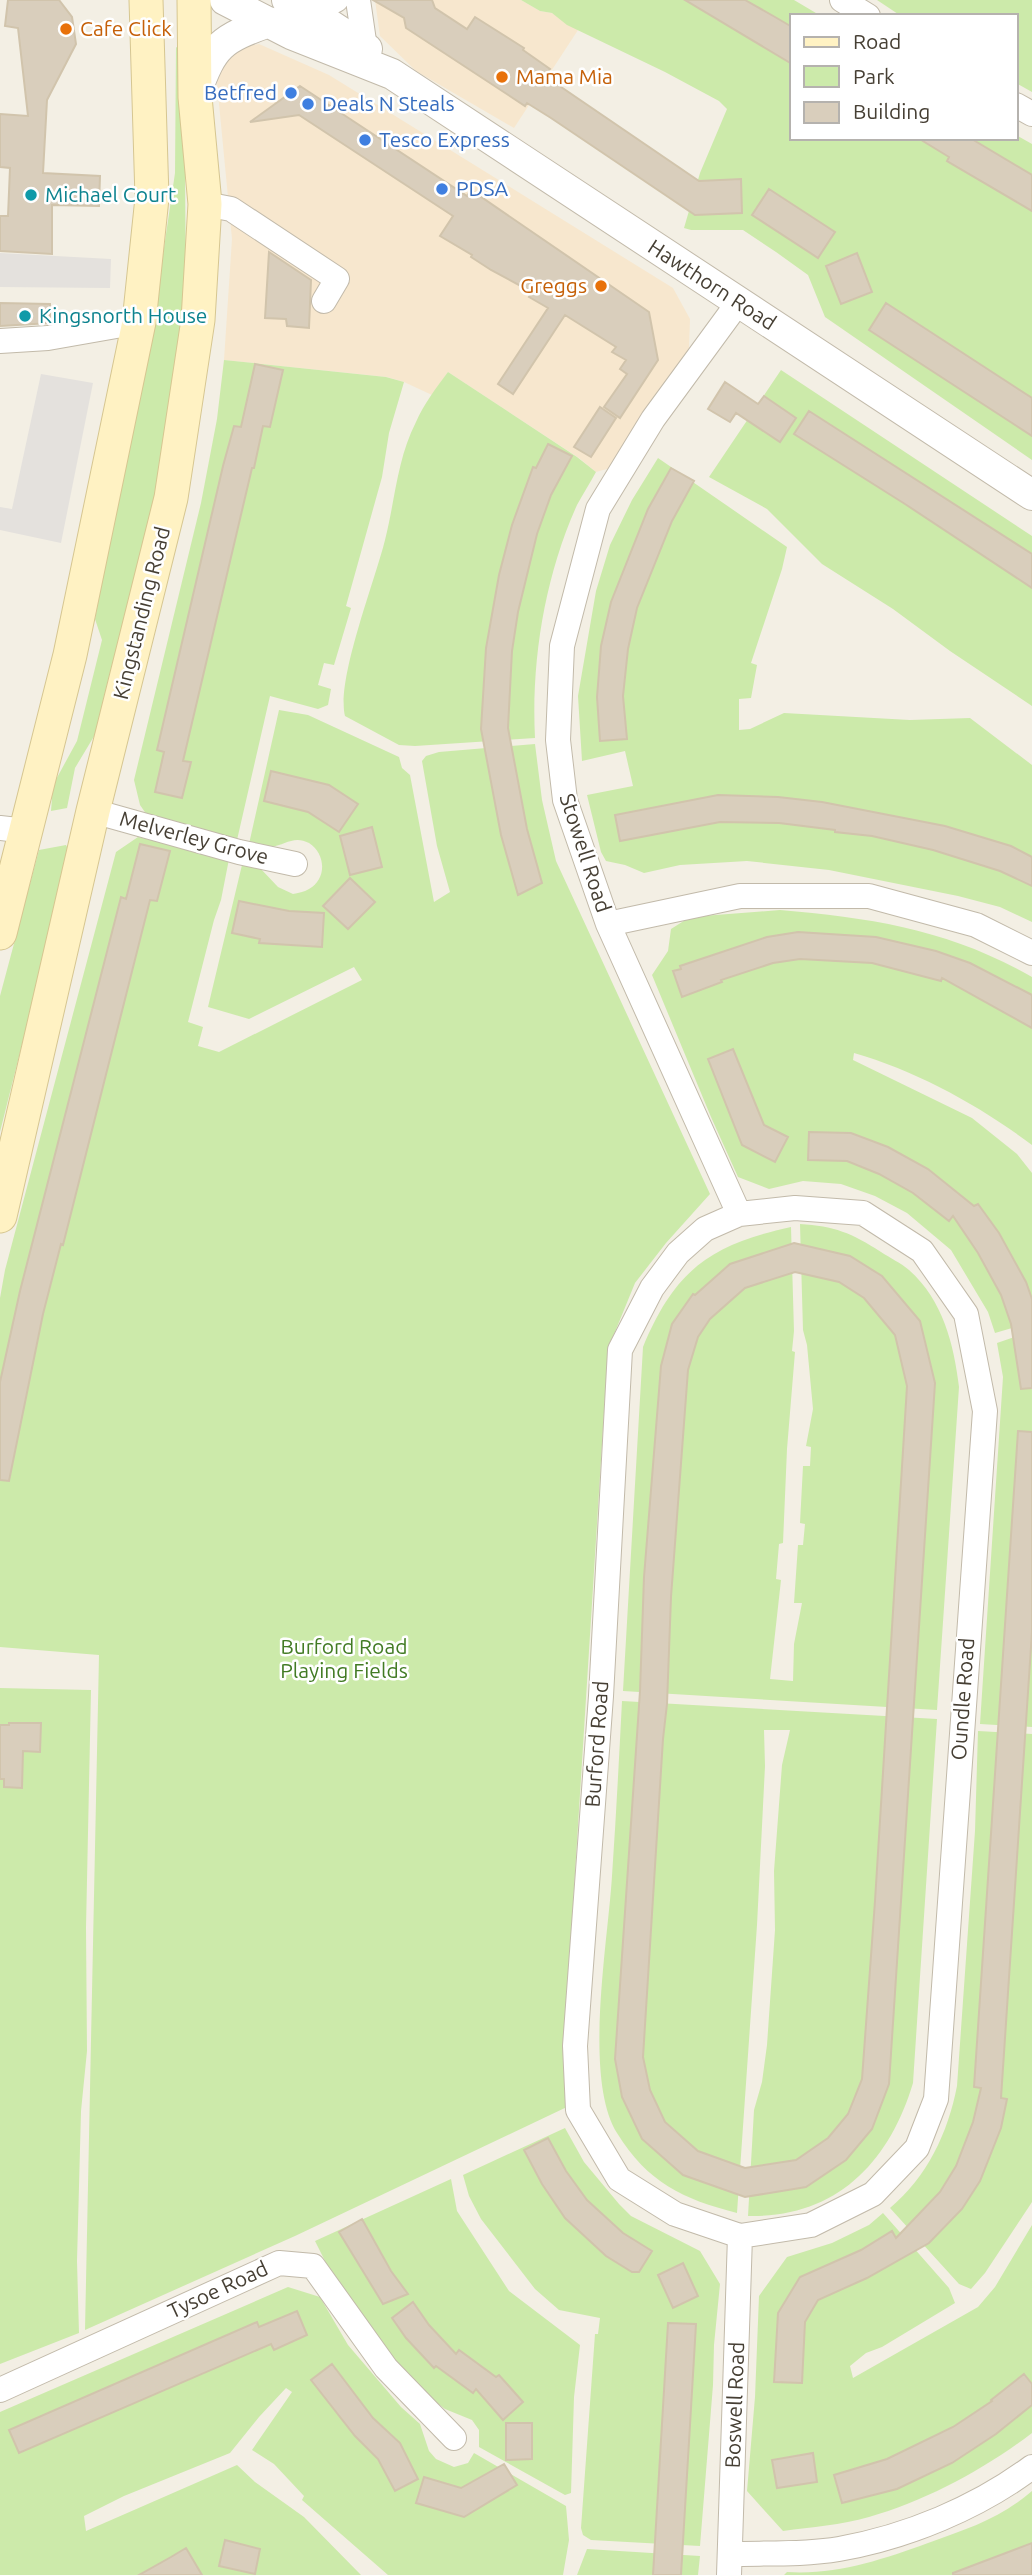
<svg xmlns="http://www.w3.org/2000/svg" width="1032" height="2575" font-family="Ubuntu,sans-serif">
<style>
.commercial{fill:#f7e7ce}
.green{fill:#cceaaa}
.parking{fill:#e4e1dd}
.building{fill:#d9cebc;stroke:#d1c4ac;stroke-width:2;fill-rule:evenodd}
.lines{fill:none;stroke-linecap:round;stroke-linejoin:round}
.minor-casing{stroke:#c2baaa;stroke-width:26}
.tertiary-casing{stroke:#c2baaa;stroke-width:32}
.secondary-casing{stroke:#d6c691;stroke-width:35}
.minor{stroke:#fff;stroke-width:24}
.tertiary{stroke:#fff;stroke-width:30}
.secondary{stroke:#fff2c3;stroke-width:33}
.food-dot{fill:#e8710a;stroke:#fff;stroke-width:2.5}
.shop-dot{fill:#3f7fe0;stroke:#fff;stroke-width:2.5}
.culture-dot{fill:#0f9aa8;stroke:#fff;stroke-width:2.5}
.labels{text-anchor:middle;stroke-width:5;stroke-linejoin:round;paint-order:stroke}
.food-label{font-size:21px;fill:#c56008;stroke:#fff;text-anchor:start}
.shop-label{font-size:21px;fill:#366cbe;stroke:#fff;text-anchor:start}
.culture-label{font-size:21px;fill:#0d838f;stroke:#fff;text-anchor:start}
.street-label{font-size:21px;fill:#463f34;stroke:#fff}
.park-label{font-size:21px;fill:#427b24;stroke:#fff}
</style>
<rect width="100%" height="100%" fill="#f3efe4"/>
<path class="commercial" d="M 375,0 L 521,0 L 540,11 L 552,13 L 578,30 L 514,128 L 416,71 L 380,36 Z
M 259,44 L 329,75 L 673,288 L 690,319 L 689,348 L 632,442 L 614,467 L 596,472 L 579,458 L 448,372 L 432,395 L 404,382 L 387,377 L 224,360 L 232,239 L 215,62 L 238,48 Z"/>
<path class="green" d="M 521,0 L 794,0 L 821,16 L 792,16 L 792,138 L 1016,138 L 1016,135 L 1032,144 L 1032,460 L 825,317 L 808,275 L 776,252 L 743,230 L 691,230 L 684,228 L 700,173 L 727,109 L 719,101 L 665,72 L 567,25 L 552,13 L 540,11 Z
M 877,0 L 1032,0 L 1032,92 L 1016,83 L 1016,16 L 901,16 Z
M 176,47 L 184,52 L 186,293 L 168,453 L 96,733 L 75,768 L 67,808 L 51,811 L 53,785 L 77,741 L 102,640 L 95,619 L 160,275 L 175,173 Z
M 224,360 L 386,377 L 404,382 L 389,433 L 382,477 L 346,606 L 351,608 L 334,665 L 324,663 L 318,685 L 331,689 L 328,705 L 318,709 L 270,696 L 237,840 L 149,818 L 140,805 L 134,780 L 201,503 L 217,419 Z
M 781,370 L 1032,536 L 1032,706 L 950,651 L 893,609 L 822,564 L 767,509 L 709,477 Z
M 448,372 L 577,457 L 596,472 C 590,483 583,494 577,505 C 545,576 531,660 535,738 L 415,746 L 399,745 L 345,716 C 336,680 375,581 385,540 C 395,501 397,459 416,422 C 424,404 436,388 448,372 Z
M 658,458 L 787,547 L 782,569 L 751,663 L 757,665 L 751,698 L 739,699 L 739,730 L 750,729 L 784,713 L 910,720 L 970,718 L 1032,765 L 1032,922 L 1000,907 L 958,896 L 829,870 L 747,861 L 680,865 L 644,873 L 625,865 L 606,861 L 601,852 L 587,795 L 633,786 L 625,751 L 582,761 L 578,696 L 596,591 L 610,545 L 632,500 Z
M 279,710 L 308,715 L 399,757 L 402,768 L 410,775 L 434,902 L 450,892 L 437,846 L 422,761 L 426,756 L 439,752 L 535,744 L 542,800 L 556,861 L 710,1194 L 666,1243 L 635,1283 L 608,1349 L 564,2048 L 569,2106 L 295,2236 L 85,2330 L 99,1655 L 0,1647 L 0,1298 L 5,1270 L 116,852 L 138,837 L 229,859 L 221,900 L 214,920 L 188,1022 L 203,1027 L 198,1046 L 219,1052 L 362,980 L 354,967 L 249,1019 L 208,1007 L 242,865 L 260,868 L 278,887 L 293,894 C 298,893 304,892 309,889 C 327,879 326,854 309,843 C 294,835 285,845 271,847 C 265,848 256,845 249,844 Z
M 66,845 L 70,853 L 0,1132 L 0,996 L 39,850 Z
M 780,910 C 873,918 950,930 1032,977 L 1032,1145 C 980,1106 917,1071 854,1053 L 853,1060 L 972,1118 L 1017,1154 L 1032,1173 L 1032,1322 L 995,1333 L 988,1312 L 951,1250 L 907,1213 L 875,1196 L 841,1184 L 803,1181 L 769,1189 L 738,1177 L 711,1117 L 652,975 L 668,951 L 671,929 L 690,917 Z
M 800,1224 C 834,1226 852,1233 881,1252 C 890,1258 901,1263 909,1270 C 943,1300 954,1345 959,1387 L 937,1710 L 623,1691 L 643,1347 C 675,1270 710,1245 791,1227 L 794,1331 L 792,1351 L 795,1352 L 787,1449 L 783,1543 L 779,1544 L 776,1579 L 781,1580 L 770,1679 L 793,1681 L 794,1644 L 802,1603 L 794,1603 L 798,1545 L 803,1545 L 805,1524 L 800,1523 L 803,1466 L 810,1466 L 811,1447 L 806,1446 L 813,1409 L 807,1345 L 803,1330 Z
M 1032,1331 L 1032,1727 L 980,1724 L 1003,1377 L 997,1343 Z
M 0,1688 L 91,1690 L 86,1928 L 87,2051 L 81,2111 L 77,2261 L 79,2333 L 0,2364 Z
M 622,1701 L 937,1719 L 913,2083 C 889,2163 836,2218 748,2216 L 754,2110 L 762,2082 L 767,2045 L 775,1930 L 774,1871 L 782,1765 L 790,1730 L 764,1730 L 765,1766 L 757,1925 L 737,2213 C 683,2199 648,2183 617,2133 C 583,2078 608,1942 612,1876 C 616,1818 619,1759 622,1701 Z
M 978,1731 L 1032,1734 L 1032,2202 L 985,2273 L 971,2289 L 959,2284 L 890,2208 C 927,2177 948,2133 957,2086 L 975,1831 Z
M 565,2128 L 584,2162 L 619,2204 L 631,2216 L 700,2251 L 720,2284 L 714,2345 L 713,2385 L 700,2546 L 591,2540 L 583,2535 L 581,2528 L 595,2334 L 598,2334 L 600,2318 L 559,2310 L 535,2289 L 481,2219 L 469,2196 L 463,2175 Z
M 451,2179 L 457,2211 L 509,2291 L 580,2345 L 574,2397 L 571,2493 L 565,2495 L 479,2447 L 479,2430 L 472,2420 L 445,2409 L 414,2386 L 344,2299 L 315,2241 Z
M 883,2213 L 949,2288 L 955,2303 L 882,2347 L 866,2353 L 850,2366 L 853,2378 L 978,2307 L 995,2287 L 1032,2225 L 1032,2433 C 985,2469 926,2501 869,2517 C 841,2525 812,2527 783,2531 L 747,2491 L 755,2397 L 759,2296 L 787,2257 L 832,2243 L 869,2225 Z
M 288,2287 L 320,2297 L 348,2345 L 401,2407 L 420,2424 L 429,2451 L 436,2459 L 454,2467 L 468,2463 L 474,2453 L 566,2506 L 569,2540 L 563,2575 L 388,2575 L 302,2500 L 304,2496 L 274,2464 L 252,2450 L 292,2392 L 286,2388 L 259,2417 L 230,2453 L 124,2496 L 84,2516 L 86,2531 L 237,2465 L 255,2482 L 304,2517 L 361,2575 L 0,2575 L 0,2412 Z
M 1032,2491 L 1032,2575 L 784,2575 L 787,2572 C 837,2575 881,2560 928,2543 C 967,2529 1000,2519 1032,2491 Z
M 587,2549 L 700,2556 L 698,2575 L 577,2575 Z"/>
<path class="parking" d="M 0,253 L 111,259 L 110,288 L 0,287 Z
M 41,374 L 93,383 L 61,543 L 0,530 L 0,507 L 12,509 Z"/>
<path class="building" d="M 8,0 L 59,0 L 72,17 L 76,44 L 47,100 L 43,173 L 100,176 L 99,206 L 52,205 L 52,254 L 0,251 L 0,216 L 8,216 L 10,168 L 0,167 L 0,114 L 28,116 L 18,28 L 5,26 Z
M 373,0 L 432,0 L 435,8 L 467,29 L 475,17 L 524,48 L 523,50 L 550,69 L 545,76 L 699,181 L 741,179 L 742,213 L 695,215 L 551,118 L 527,103 L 525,106 L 406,28 L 404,18 Z
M 685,0 L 745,0 L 775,17 L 792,27 L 792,64 Z
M 300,86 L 467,196 L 471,190 L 649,312 L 658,360 L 620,418 L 604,407 L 627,374 L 620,369 L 626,360 L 612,352 L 616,347 L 565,315 L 513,394 L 498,384 L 548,308 L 529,297 L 532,292 L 491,270 L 471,257 L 472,255 L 440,236 L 453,216 L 299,115 L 250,122 Z
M 918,138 L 970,138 L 1032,175 L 1032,211 L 947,161 L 949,157 Z
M 769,189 L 835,232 L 818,258 L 752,215 Z
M 269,252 L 311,280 L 309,328 L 287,326 L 286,319 L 265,318 Z
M 857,253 L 872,292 L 841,304 L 826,266 Z
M 0,303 L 50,304 L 50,323 L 0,326 Z
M 886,303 L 1032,398 L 1032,436 L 869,330 Z
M 255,364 L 283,370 L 270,427 L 263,426 L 254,468 L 252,468 L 183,761 L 191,762 L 182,798 L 155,792 L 164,752 L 157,750 L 223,466 L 234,426 L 241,427 Z
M 725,382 L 758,404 L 764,396 L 796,418 L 780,442 L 736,413 L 730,422 L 708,409 Z
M 600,407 L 616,418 L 591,457 L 574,447 Z
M 809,411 L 1032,554 L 1032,588 L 905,504 L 794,434 Z
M 548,444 L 572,456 L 551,495 L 537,534 L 518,612 L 512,651 L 508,728 L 527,829 L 542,883 L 518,895 L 501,835 L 481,729 L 486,648 L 499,575 L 512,525 L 533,467 L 536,468 Z
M 671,468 L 694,481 L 672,521 L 637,608 L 628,649 L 623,696 L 627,739 L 600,741 L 597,697 L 601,646 L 611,602 L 648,509 Z
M 271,771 L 329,785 L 358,804 L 339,832 L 308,812 L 264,801 Z
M 718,795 L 778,797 L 822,802 L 945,826 L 1011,846 L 1032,857 L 1032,886 L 1000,871 L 933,850 L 872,836 L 835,832 L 835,830 L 779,823 L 720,822 L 620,841 L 615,815 Z
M 372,827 L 382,867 L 350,875 L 340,836 Z
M 140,844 L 170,851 L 157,901 L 150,900 L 63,1245 L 61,1244 L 43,1314 L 9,1481 L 0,1480 L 0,1382 L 20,1291 L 121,897 L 126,899 Z
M 350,878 L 375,902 L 348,929 L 323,906 Z
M 239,901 L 289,911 L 324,913 L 322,947 L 259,943 L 260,939 L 232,933 Z
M 798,932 L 876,937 L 936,951 L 970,963 L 1032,995 L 1032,1028 L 942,978 L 941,981 L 872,963 L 800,959 L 773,963 L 721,980 L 722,982 L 682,997 L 673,971 L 681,969 L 680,966 L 767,937 Z
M 733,1049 L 764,1125 L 788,1137 L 775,1162 L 742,1145 L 708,1059 Z
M 809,1132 L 851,1133 L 888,1147 L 928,1169 L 974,1206 L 978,1204 L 999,1233 L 1026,1282 L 1032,1299 L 1032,1388 L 1021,1389 L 1011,1324 L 1001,1295 L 978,1253 L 953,1216 L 949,1221 L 913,1193 L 879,1174 L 847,1161 L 808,1160 Z
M 794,1243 L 850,1256 L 882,1276 L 920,1321 L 935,1383 L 889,2084 L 872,2129 L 846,2160 L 806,2187 L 745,2197 L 683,2175 L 642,2139 L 622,2097 L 615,2059 L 640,1691 L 644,1577 L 661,1366 L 672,1324 L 693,1294 L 695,1295 L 730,1264 ZM 795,1272 L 839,1282 L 864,1298 L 895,1335 L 907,1386 L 875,1901 L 862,2079 L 848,2114 L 828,2138 L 796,2160 L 745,2168 L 698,2151 L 665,2122 L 650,2090 L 643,2057 L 663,1739 L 667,1704 L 671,1597 L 688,1370 L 698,1337 L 710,1319 L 745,1288 Z
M 1018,1431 L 1032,1432 L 1032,1632 L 1001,2098 L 1007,2099 L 1001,2128 L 980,2181 L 962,2209 L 929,2243 L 867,2278 L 818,2300 L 805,2322 L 802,2383 L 774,2382 L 778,2313 L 800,2277 L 861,2250 L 892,2231 L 896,2238 L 940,2192 L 956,2166 L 973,2122 L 981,2088 L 974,2087 Z
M 9,1723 L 41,1723 L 40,1752 L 23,1751 L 22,1788 L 4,1787 L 4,1779 L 0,1779 L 0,1725 L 9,1725 Z
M 548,2138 L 566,2171 L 587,2200 L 623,2233 L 652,2251 L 639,2272 L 632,2272 L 606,2256 L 565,2218 L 542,2184 L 524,2150 Z
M 362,2219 L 391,2271 L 408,2294 L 383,2304 L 339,2232 Z
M 683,2263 L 698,2296 L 673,2308 L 658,2275 Z
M 413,2302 L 429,2325 L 456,2354 L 459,2350 L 496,2377 L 499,2375 L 523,2402 L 503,2420 L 476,2389 L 473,2393 L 436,2366 L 434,2368 L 406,2338 L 392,2318 Z
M 297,2311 L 307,2335 L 274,2350 L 271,2344 L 19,2453 L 9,2430 L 257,2322 L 259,2327 Z
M 668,2323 L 696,2324 L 690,2425 L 681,2575 L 653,2575 Z
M 332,2364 L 373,2418 L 400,2443 L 418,2479 L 395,2491 L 378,2459 L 355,2436 L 311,2380 Z
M 1024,2374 L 1032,2384 L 1032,2405 L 996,2434 L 952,2463 L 897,2489 L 842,2503 L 834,2475 L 887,2459 L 953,2427 L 992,2401 L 991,2400 Z
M 506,2423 L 532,2423 L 532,2459 L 506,2460 Z
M 813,2453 L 817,2482 L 777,2488 L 772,2460 Z
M 504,2464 L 517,2485 L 464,2517 L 416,2503 L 424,2477 L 461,2488 Z
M 225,2540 L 260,2549 L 255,2574 L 219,2566 Z
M 1032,2543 L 1032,2575 L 953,2575 L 953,2573 Z
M 186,2548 L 202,2575 L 139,2575 L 171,2557 Z"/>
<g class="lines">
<g class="minor-casing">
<path id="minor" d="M 842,0 L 868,16
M 312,13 L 336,0
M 355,57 L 365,48 L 358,0
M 1016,105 L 1032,114
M 205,204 L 231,209 L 337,279 L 324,301
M 738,303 L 653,419 L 598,509 L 562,646 L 558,740 L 565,800 L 608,924 L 739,1214
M 0,341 L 48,338 L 139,322
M 93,811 L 239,852 L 295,864
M 0,828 L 26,831
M 608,924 L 740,896 L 869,896 L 976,925 L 1032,953
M 795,1208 L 863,1213 L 922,1251 L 966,1314 L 985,1411 L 936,2099 L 917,2148 L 873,2194 L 811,2225 L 740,2236 L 675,2214 L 619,2179 L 578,2110 L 575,2046 L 601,1696 L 620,1350 L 652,1288 L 678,1253 L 705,1229 L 739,1214 Z
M 0,2390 L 279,2263 L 313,2266 L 386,2368 L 454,2438
M 730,2554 C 766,2553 803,2555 839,2549 C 907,2537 977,2508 1032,2467
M 729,2575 L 740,2236"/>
</g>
<g class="tertiary-casing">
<path id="tertiary" d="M 225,0 L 291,34 L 392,74 L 1032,495
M 287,0 L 312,13 L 367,49
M 196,93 C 213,45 221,39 269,22"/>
</g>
<g class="secondary-casing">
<path id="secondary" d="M 0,933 L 70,655 L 139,322 L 152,198 L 146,0
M 0,1216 L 93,811 L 171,498 L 198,320 L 205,204 L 195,97 L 194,0"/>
</g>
<use href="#minor" class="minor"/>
<use href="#tertiary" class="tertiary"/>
<use href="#secondary" class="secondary"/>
</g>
<g class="food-dot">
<circle cx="66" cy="29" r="7"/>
<circle cx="502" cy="77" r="7"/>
<circle cx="601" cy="286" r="7"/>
</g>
<g class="shop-dot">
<circle cx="291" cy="93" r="7"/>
<circle cx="308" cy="104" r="7"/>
<circle cx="365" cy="140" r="7"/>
<circle cx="442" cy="189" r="7"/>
</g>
<g class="culture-dot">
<circle cx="31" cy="195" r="7"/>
<circle cx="25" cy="316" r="7"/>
</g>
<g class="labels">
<g class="food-label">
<text x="80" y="36">Cafe Click</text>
<text x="516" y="84">Mama Mia</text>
<text x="587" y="293" text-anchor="end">Greggs</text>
</g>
<g class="shop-label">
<text x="277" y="100" text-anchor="end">Betfred</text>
<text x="322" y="111">Deals N Steals</text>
<text x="379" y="147">Tesco Express</text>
<text x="456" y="196">PDSA</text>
</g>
<g class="culture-label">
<text x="45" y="202">Michael Court</text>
<text x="39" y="323">Kingsnorth House</text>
</g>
<g class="street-label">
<text transform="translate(712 285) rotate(33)" y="7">Hawthorn Road</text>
<text transform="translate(142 613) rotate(-76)" y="7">Kingstanding Road</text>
<text transform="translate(194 838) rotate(15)" y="7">Melverley Grove</text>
<text transform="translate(585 853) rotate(72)" y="7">Stowell Road</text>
<text transform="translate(963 1699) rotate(-86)" y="7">Oundle Road</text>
<text transform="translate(597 1744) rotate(-86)" y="7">Burford Road</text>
<text transform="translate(218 2290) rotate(-25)" y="7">Tysoe Road</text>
<text transform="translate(735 2405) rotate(-88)" y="7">Boswell Road</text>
</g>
<g class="park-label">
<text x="344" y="1654">Burford Road<tspan x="344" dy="24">Playing Fields</tspan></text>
</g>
</g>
<rect x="790" y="14" width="228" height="126" fill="#ffffff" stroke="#b5b2ae" stroke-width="2"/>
<rect x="804" y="37" width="35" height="10" fill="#fff2c3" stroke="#b5b2ae" stroke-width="2"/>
<text x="853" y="49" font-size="21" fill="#463f34">Road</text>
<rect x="804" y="66" width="35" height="21" fill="#cceaaa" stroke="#b5b2ae" stroke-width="2"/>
<text x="853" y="84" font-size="21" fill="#463f34">Park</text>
<rect x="804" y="102" width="35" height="21" fill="#d9cebc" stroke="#b5b2ae" stroke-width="2"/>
<text x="853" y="119" font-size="21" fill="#463f34">Building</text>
</svg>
